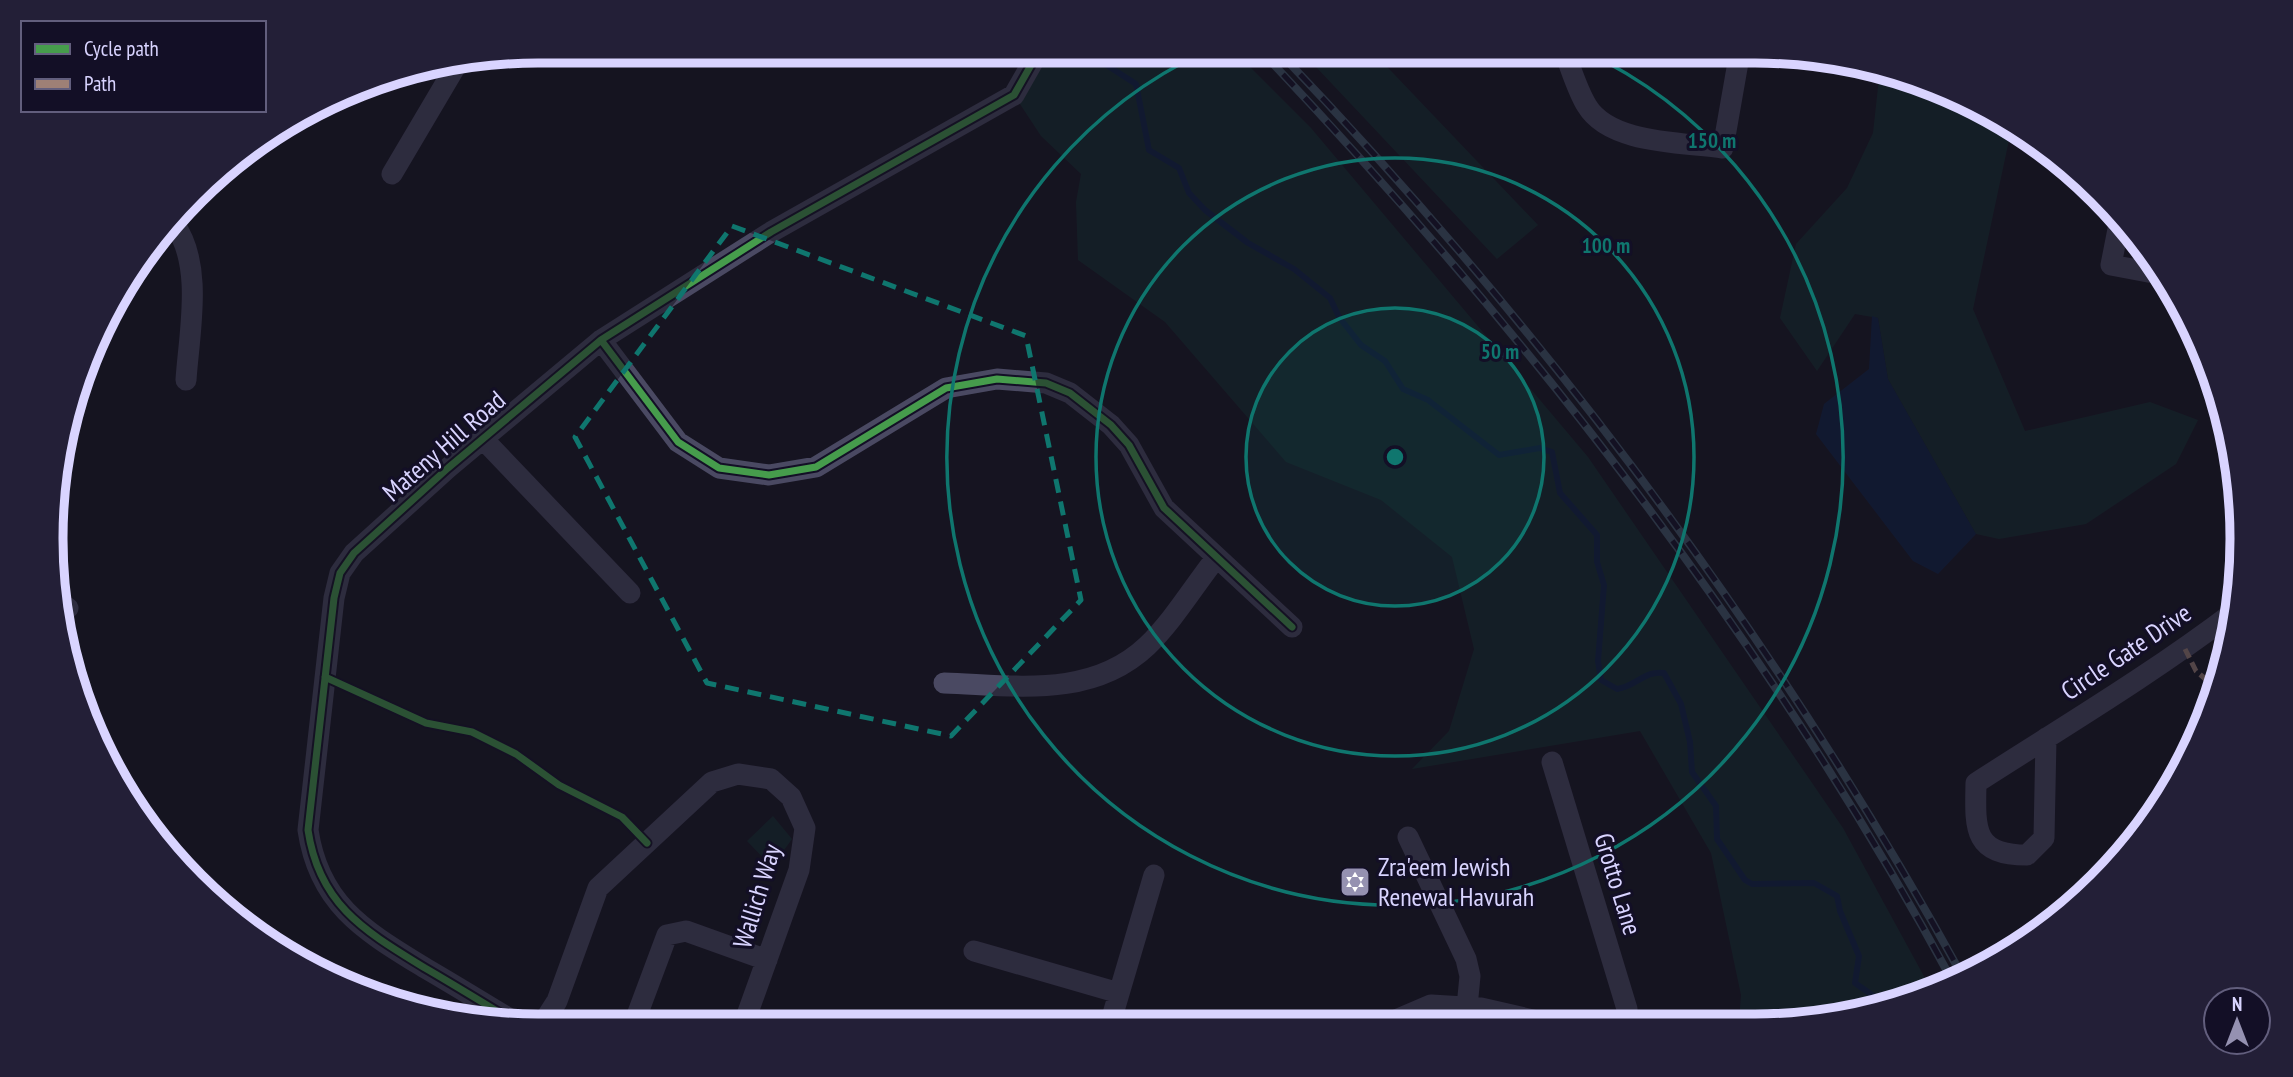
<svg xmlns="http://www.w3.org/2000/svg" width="2293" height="1077" font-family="'PT Sans Narrow',sans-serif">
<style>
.green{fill:#132c2d}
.water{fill:#0d2144}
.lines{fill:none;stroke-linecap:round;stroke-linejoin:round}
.stream{stroke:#0d2144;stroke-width:6}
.minor{stroke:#4a4962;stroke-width:21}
.rail-casing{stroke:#43596b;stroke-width:8}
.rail{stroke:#130f26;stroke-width:5;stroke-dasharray:16;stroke-linecap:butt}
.quiet{stroke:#9e8076;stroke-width:5;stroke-dasharray:10 5;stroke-linecap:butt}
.cycleway-casing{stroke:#130f26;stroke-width:11}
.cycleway{stroke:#469c4c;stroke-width:7}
.marked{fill:none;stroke:#0f766e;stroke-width:5;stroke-dasharray:14 9;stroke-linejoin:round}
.ring{fill:none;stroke:#0f766e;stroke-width:3.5}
.labels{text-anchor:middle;stroke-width:6;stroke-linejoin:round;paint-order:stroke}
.street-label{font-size:26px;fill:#d9d4ff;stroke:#130f26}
.poi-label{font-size:26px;fill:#d9d4ff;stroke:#130f26;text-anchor:start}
.rim{fill:none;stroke:#d9d4ff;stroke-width:9}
.centre{fill:#0f766e;stroke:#130f26;stroke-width:3.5}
.ring-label{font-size:21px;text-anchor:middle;font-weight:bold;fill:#0f766e;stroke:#130f26;stroke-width:6;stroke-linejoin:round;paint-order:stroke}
</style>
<rect width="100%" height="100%" fill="#161421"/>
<path class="green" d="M 1039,51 L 1234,51 L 1311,128 L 1588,457 L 1843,828 L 1932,991 L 1819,1022 L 1739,1022 L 1741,995 L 1711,853 L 1640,731 L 1412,769 L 1449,731 L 1474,649 L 1452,557 L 1381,500 L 1286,462 L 1165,322 L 1078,260 L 1076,202 L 1081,174 L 1041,136 L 1014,95 Z
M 1301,51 L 1372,51 L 1538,225 L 1497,259 Z
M 1880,69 L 1941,88 L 2012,126 L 1973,309 L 2025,431 L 2150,402 L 2198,420 L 2176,464 L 2086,524 L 1999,539 L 1976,534 L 1888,379 L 1878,318 L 1855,314 L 1817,371 L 1780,318 L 1796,244 L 1847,188 L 1873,133 Z
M 773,816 L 792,839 L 772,867 L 747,841 Z"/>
<path class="water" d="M 1872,316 L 1878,318 L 1888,379 L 1976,534 L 1938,574 L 1913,561 L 1816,434 L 1824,404 L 1869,369 Z"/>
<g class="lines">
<path class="stream" d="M 1104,51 L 1105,64 L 1136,84 L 1149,150 L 1179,168 L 1189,193 L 1205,210 L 1248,243 L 1294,269 L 1330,298 L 1339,317 L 1361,345 L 1385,361 L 1403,389 L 1428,400 L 1499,455 L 1540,448 L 1552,452 L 1560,493 L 1597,535 L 1597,562 L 1604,585 L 1598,661 L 1601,680 L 1617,689 C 1635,687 1645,670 1664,673 L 1681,704 L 1690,742 L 1692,772 L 1716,806 L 1717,839 L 1745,880 L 1752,884 L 1814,883 L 1837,896 L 1840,911 L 1859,956 L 1855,983 L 1885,1004"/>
<path class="minor" d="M 1564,51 C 1571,68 1577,90 1587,106 C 1610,144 1682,142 1723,148 L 1740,51
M 392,174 L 457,64
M 2120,219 L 2111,265 L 2164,275
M 174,224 C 204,265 189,333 186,380
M 601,340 L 678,442 L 719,468 L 769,475 L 816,467 L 946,388 L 997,379 L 1046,383 L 1070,393 L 1111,425 L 1129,445 L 1164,508 L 1292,627
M 483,439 L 630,593
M 57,601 L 68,608
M 944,683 C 1014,685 1091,699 1147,646 C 1173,621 1194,586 1216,558
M 2046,738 L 2044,838 L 2027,855 C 1973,855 1975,829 1976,783 C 2063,727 2152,674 2235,611
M 1552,762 L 1627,1009 L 1626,1023
M 1408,837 L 1466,959 L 1470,976 L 1467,1007
M 974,951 L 1119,993
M 1389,1023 L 1431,1005 L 1481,1008 L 1546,1023
M 518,1024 C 487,1005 456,986 425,968 C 365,931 319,905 308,830 L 334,598 L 340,573 L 354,553 L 448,468 L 601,340 L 771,232 L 1014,95 L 1039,51
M 1110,1024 L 1154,875
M 541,1026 L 557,1001 L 598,888 L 712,782 L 738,774 L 771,779 L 791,797 L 805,828 L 799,870 L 743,1026
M 633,1026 L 667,935 L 686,931 L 767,960"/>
<g class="rail-casing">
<path id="rail" d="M 1261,51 C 1528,333 1768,640 1953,982
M 1278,51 C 1546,331 1776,637 1963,977"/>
</g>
<use href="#rail" class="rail"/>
<path class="quiet" d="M 2185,649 L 2196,671 L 2216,688"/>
<g class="cycleway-casing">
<path id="cycleway" d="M 601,340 L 678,442 L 719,468 L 769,475 L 816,467 L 946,388 L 997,379 L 1046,383 L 1070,393 L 1111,425 L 1129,445 L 1164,508 L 1292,627
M 325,677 L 426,723 L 472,732 L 516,754 L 559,785 L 622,817 L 647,843
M 518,1024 C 487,1005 456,986 425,968 C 365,931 319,905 308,830 L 334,598 L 340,573 L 354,553 L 448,468 L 601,340 L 771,232 L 1014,95 L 1039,51"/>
</g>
<use href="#cycleway" class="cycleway"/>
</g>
<path d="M0 0H2293V1077H0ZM 732,226 L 1026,336 L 1081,600 L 951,736 L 707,683 L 575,437 Z" fill="#161421" fill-opacity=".55" fill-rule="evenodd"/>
<path class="marked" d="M 732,226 L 1026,336 L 1081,600 L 951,736 L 707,683 L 575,437 Z"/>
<circle cx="1395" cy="457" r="149" fill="#0f766e" fill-opacity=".12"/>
<g class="ring">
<circle cx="1395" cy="457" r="149"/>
<circle cx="1395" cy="457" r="299"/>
<path d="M1584 51A448 448 0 1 1 1206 51"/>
</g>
<defs>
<g id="synagogue-square" transform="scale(1.575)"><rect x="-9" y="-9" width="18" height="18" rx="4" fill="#9591b1" stroke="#130f26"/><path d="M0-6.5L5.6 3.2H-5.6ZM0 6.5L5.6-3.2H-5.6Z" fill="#fff"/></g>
</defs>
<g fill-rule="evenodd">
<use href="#synagogue-square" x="1355" y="882"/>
</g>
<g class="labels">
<g class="street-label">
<text transform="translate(444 446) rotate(-41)" y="9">Mateny Hill Road</text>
<text transform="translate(2126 652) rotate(-34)" y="9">Circle Gate Drive</text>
<text transform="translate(1618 884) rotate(73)" y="9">Grotto Lane</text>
<text transform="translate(757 896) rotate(-73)" y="9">Wallich Way</text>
</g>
<g class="poi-label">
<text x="1378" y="876">Zra'eem Jewish<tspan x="1378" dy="30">Renewal Havurah</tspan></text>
</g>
</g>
<path d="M0 0H2293V1077H0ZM538 63H1755A475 475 0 0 1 2230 538V539A475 475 0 0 1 1755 1014H538A475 475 0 0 1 63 539V538A475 475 0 0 1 538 63Z" fill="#231f37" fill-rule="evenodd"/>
<path class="rim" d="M538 63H1755A475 475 0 0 1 2230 538V539A475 475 0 0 1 1755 1014H538A475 475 0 0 1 63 539V538A475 475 0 0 1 538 63Z"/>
<circle cx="1395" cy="457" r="10" class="centre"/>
<g class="ring-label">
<text x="1712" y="148">150 m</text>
<text x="1606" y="253">100 m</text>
<text x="1500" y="359">50 m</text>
</g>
<rect x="21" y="21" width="245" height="91" fill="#130f26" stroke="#625e7d" stroke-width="2"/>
<rect x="35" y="44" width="35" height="10" fill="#469c4c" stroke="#625e7d" stroke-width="2"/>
<text x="84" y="56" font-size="21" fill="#d9d4ff">Cycle path</text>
<rect x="35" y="79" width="35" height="10" fill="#9e8076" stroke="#625e7d" stroke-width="2"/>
<text x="84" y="91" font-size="21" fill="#d9d4ff">Path</text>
<g transform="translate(2237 1021)"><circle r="33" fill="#130f26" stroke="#625e7d" stroke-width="2"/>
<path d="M0-5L12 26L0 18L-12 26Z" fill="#9591b1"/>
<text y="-10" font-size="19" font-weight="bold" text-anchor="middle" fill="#d9d4ff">N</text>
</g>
</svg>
